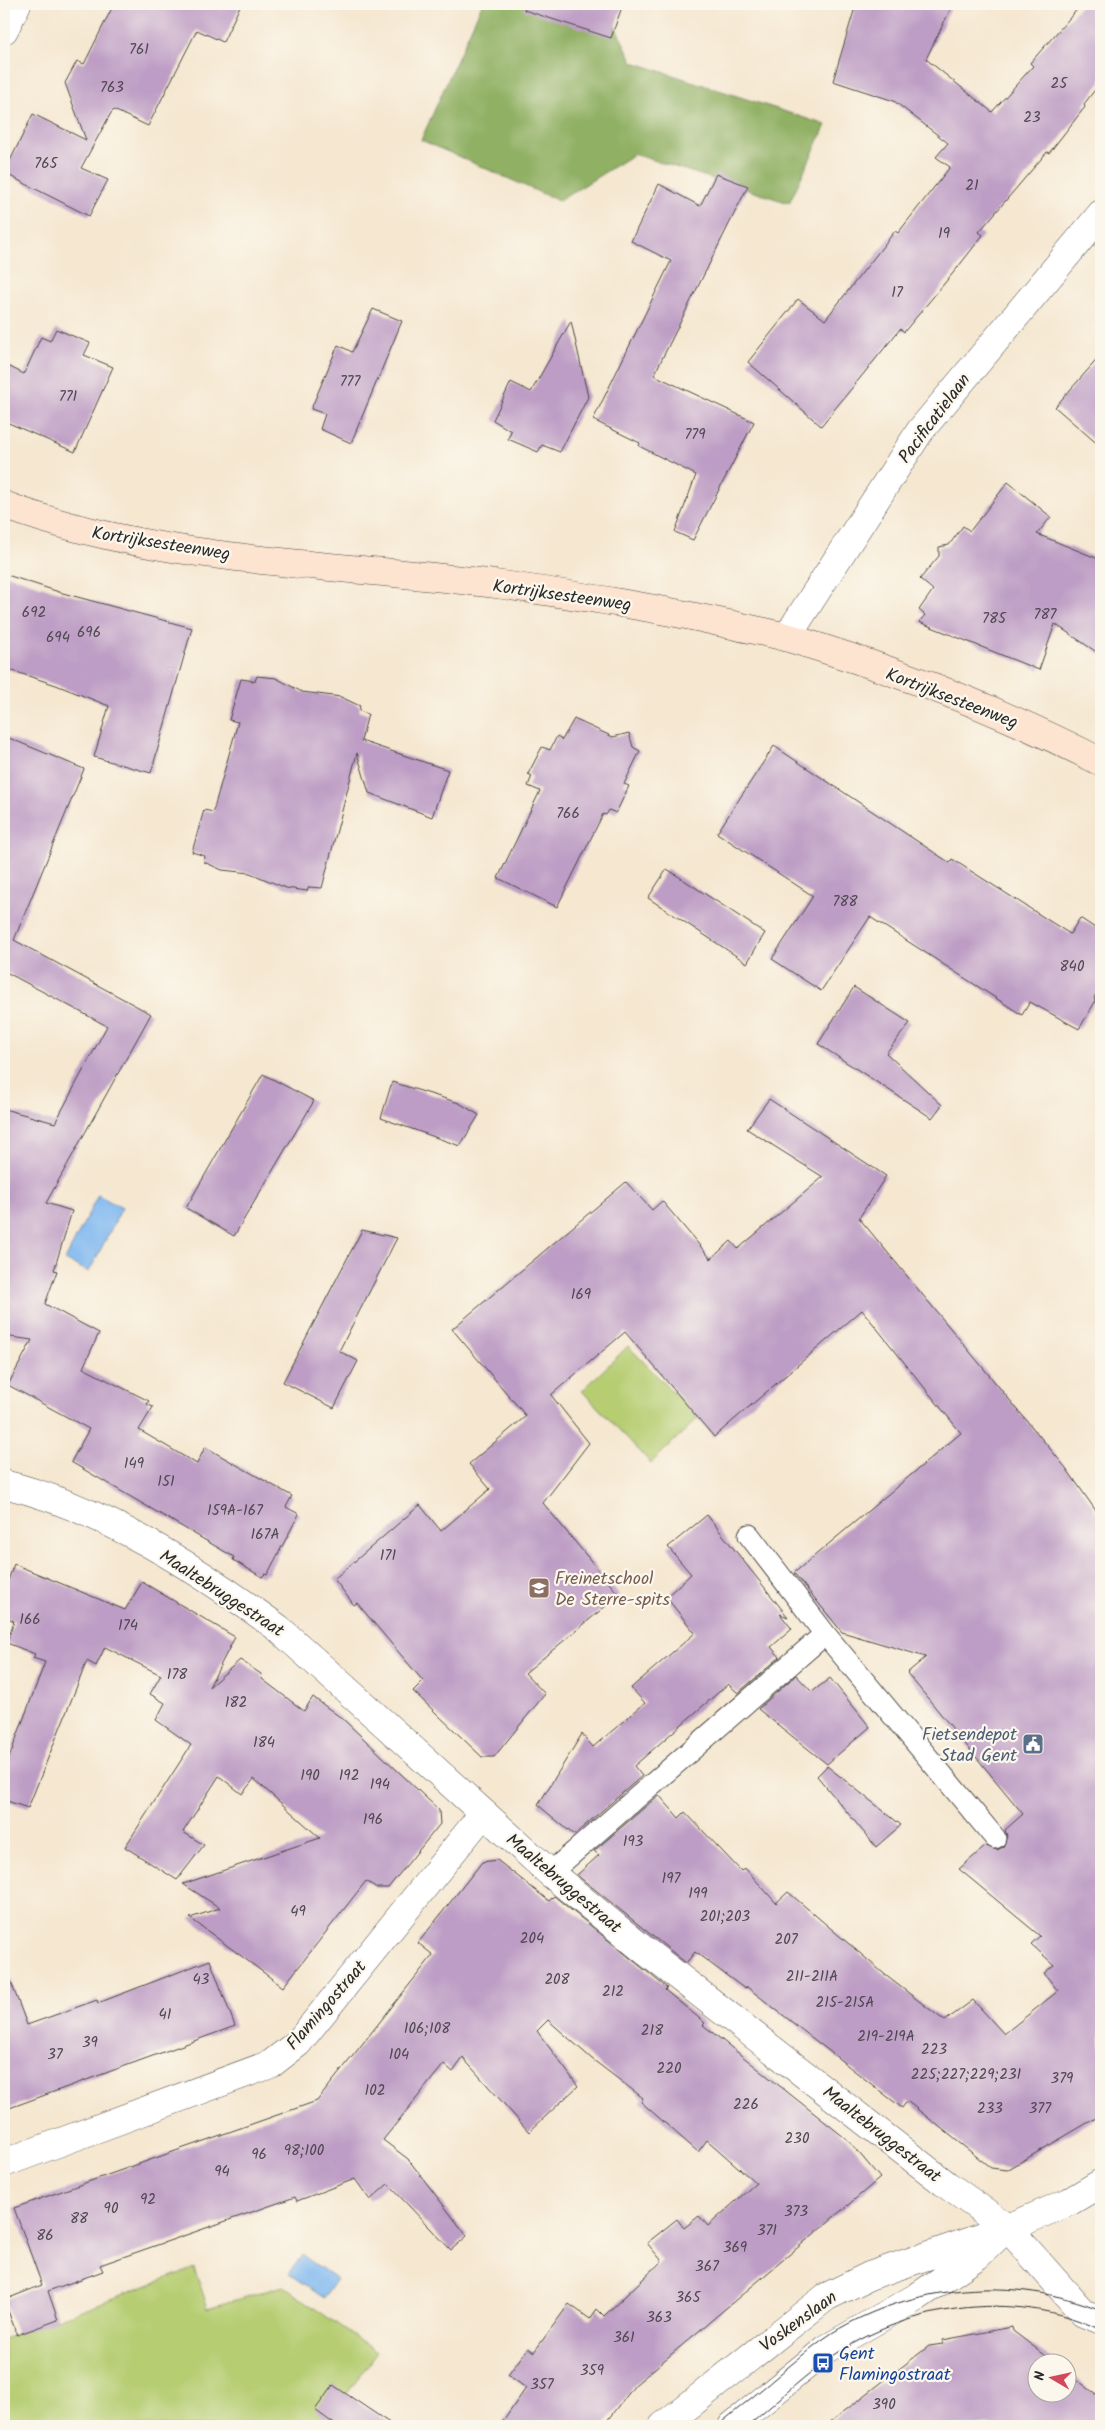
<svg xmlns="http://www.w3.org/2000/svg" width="1105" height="2430" font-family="Kalam,sans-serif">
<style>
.green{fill:#b6cd72;stroke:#707c4e}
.forest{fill:#90b064;stroke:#5e6e48}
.water{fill:#7fb8f0;stroke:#55728e}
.building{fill:#bd9dc5}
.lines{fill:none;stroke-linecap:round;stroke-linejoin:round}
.service-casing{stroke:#494744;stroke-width:23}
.minor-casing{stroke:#494744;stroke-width:29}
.tertiary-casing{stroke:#494744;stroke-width:29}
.secondary-casing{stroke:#494744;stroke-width:29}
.service{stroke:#fff;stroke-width:21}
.minor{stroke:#fff;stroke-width:28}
.tertiary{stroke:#fff;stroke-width:28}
.secondary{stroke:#fde4d1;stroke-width:28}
.tram{stroke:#2b2b2b;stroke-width:1}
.labels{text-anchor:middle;stroke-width:4.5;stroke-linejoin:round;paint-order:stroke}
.number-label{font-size:15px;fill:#504852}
.street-label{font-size:18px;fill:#2b2b2b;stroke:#fbf7ec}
.education-label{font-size:18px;fill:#785e54;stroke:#fbf7ec;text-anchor:start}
.service-label{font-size:18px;fill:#4e5e75;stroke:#fbf7ec;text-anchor:end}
.transit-label{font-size:18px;fill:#164399;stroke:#fbf7ec;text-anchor:start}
</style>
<rect width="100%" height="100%" fill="#fbf7ec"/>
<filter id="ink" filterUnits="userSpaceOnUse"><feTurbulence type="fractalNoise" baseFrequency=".02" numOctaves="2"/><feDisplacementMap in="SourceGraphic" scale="10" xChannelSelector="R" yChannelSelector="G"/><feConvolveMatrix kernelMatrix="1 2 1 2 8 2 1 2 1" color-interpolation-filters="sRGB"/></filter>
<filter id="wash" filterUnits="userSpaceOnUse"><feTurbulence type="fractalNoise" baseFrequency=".0096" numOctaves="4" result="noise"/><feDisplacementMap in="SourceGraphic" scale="20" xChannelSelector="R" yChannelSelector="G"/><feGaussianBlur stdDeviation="1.12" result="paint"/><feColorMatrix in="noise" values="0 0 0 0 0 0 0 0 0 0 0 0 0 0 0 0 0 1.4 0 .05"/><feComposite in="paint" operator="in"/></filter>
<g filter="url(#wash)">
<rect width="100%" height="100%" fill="#f5e7d0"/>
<path class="green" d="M 628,1346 L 698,1418 L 651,1463 L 582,1391 Z
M 194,2268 L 208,2308 L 283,2286 L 377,2352 L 324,2426 L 33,2426 L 22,2419 L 4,2424 L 4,2339 Z"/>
<path class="forest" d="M 482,4 L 604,4 L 633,62 L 826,125 L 789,203 L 634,154 L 559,201 L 421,140 Z"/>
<path class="water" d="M 98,1195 L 122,1208 L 89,1272 L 65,1260 Z
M 302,2255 L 337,2279 L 324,2298 L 289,2274 Z"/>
<g id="blocks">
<path class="building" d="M 114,4 L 241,4 L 223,42 L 197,30 L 148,126 L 114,110 L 111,113 L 81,168 L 108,180 L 89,216 L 4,173 L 33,114 L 86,140 L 65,83 L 77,61 L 84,64 Z
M 525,4 L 623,4 L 611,38 L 524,10 Z
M 856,4 L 953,4 L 926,59 L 992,112 L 1033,66 L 1030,63 L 1082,4 L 1101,4 L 1101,82 L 1084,104 L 1085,107 L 1049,153 L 1047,152 L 979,232 L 983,235 L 958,267 L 904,332 L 900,329 L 821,426 L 748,362 L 798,299 L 825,320 L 895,231 L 898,233 L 950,167 L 936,157 L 948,143 L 894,101 L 833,81 Z
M 716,174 L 748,186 L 654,375 L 754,422 L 693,540 L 675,532 L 696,475 L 639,446 L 640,443 L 593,420 L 671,261 L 631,241 L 659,184 L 700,206 Z
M 373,309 L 402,321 L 351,443 L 320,429 L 325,414 L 311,409 L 338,345 L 352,352 Z
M 571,321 L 588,397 L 560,452 L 542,445 L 538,452 L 508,439 L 511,431 L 493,420 L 511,382 L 531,392 Z
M 56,329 L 90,343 L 84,355 L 113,367 L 75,452 L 4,421 L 4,364 L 24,374 L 41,337 L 50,341 Z
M 1101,355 L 1101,447 L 1055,407 Z
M 1008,482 L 1051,517 L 1037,534 L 1101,560 L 1101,655 L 1055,624 L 1039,670 L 919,622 L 925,615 L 919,610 L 933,590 L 920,579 L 939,556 L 939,547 L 949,545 L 963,526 L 970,531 Z
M 4,574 L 59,592 L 192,628 L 151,773 L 94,757 L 109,706 L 56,685 L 4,668 Z
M 257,676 L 276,678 L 302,692 L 341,697 L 360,706 L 359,711 L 368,714 L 361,741 L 448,770 L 432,817 L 369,793 L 357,753 L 322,888 L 309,887 L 307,891 L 286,888 L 250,873 L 222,870 L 204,862 L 205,856 L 192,852 L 204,810 L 213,812 L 238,722 L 229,720 L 241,679 L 255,681 Z
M 574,719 L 613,737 L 629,733 L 633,747 L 640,751 L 624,784 L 629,786 L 616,813 L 609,810 L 606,815 L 603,814 L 557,907 L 498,878 L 540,791 L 528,786 L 532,776 L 528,774 L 542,747 L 550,750 L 557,736 L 562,740 Z
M 4,736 L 84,769 L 14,940 L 151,1014 L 46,1203 L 72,1211 L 54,1270 L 57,1271 L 45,1304 L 99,1333 L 83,1368 L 149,1401 L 147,1404 L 153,1407 L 139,1430 L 197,1464 L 205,1447 L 292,1496 L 286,1507 L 299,1514 L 267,1575 L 265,1574 L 262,1577 L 233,1560 L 234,1557 L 71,1462 L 89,1429 L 8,1385 L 32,1340 L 4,1336 L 4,1109 L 55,1123 L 107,1026 L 4,971 Z
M 774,746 L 950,863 L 952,859 L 1070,934 L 1080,918 L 1101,932 L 1101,988 L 1094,997 L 1095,1002 L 1079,1029 L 1030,1002 L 1022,1015 L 870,917 L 821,991 L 772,959 L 813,896 L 717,833 Z
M 667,869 L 765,933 L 747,963 L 648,898 Z
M 854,987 L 910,1023 L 886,1053 L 942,1105 L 932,1118 L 818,1044 Z
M 263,1074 L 314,1101 L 234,1236 L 186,1208 Z
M 392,1082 L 459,1103 L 479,1115 L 460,1146 L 381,1118 Z
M 769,1099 L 886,1176 L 859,1218 L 1066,1468 L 1101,1518 L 1101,2115 L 1007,2170 L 991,2168 L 907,2101 L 902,2108 L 747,1987 L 745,1989 L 695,1952 L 686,1963 L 577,1875 L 599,1855 L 594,1851 L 659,1795 L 679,1818 L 685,1812 L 741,1871 L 745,1868 L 776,1903 L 788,1892 L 889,1978 L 945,2021 L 973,2000 L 1004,2034 L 1058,1991 L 1044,1973 L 1054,1965 L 1031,1944 L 1040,1936 L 959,1869 L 986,1846 L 997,1850 L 1003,1847 L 1007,1836 L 1005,1830 L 1023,1814 L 907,1673 L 926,1657 L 842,1632 L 794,1573 L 961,1433 L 862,1310 L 714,1437 L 625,1332 L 551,1395 L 589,1443 L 543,1503 L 619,1595 L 525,1673 L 545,1694 L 494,1757 L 482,1757 L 413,1691 L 423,1681 L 357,1603 L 354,1605 L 334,1579 L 420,1505 L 441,1531 L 490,1489 L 469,1464 L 526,1416 L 452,1329 L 626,1182 L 652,1210 L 662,1201 L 711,1259 L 731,1241 L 738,1249 L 823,1177 L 747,1129 Z
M 362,1230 L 397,1238 L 339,1351 L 358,1361 L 334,1408 L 283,1382 Z
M 707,1515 L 788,1617 L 780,1614 L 792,1629 L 771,1647 L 780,1657 L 738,1693 L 728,1684 L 634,1766 L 642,1776 L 574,1835 L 538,1805 L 582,1734 L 593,1747 L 645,1703 L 631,1688 L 695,1633 L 666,1597 L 691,1574 L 668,1547 Z
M 14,1564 L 125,1610 L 142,1582 L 235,1637 L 209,1687 L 240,1660 L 261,1674 L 262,1679 L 304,1711 L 313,1697 L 344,1720 L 439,1810 L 440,1824 L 388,1888 L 377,1888 L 366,1881 L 283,1987 L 190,1918 L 220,1908 L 183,1884 L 320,1838 L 254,1779 L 242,1794 L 219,1776 L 183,1832 L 204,1845 L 177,1880 L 125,1847 L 191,1745 L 156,1720 L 165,1703 L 150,1694 L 161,1675 L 105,1647 L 96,1666 L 87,1661 L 28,1808 L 4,1800 L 4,1771 L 45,1662 L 33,1658 L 35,1654 L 7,1643 L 14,1621 L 4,1616 L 4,1591 Z
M 796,1675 L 812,1692 L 830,1678 L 870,1727 L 827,1764 L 758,1709 Z
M 827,1766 L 901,1825 L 876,1847 L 817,1776 Z
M 497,1860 L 549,1901 L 554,1896 L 667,1988 L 665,1990 L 705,2023 L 703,2025 L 849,2141 L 880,2178 L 635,2385 L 604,2426 L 500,2426 L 526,2388 L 508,2375 L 528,2348 L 534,2352 L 569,2304 L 590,2319 L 597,2309 L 604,2316 L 662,2261 L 647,2243 L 677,2219 L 684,2228 L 699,2216 L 708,2226 L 756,2183 L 707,2140 L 698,2152 L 641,2102 L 643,2098 L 592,2059 L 548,2020 L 537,2031 L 578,2086 L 529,2132 L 463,2058 L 453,2072 L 444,2064 L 383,2140 L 408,2159 L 467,2236 L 451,2250 L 388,2184 L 370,2200 L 355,2179 L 297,2201 L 295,2197 L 100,2265 L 103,2271 L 48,2291 L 58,2320 L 17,2335 L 4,2300 L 42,2285 L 14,2208 L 317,2101 L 433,1955 L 418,1943 L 482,1862 Z
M 210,1960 L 235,2026 L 4,2110 L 4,1971 L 7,1971 L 27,2025 L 97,2000 L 98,2003 Z
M 1012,2327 L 1013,2331 L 1054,2362 L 1038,2362 L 1038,2392 L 1068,2392 L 1068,2373 L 1101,2398 L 1101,2426 L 825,2426 L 929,2346 L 943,2344 L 943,2340 Z
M 333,2385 L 394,2426 L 337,2426 L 315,2410 Z"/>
</g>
</g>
<g filter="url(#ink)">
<use href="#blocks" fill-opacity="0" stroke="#494744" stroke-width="1"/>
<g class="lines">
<g class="service-casing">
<path id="service" d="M 749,1535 L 825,1634 L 995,1838
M 550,1873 L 825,1634"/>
</g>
<g class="minor-casing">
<path id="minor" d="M 4,30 L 17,4
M 787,637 L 920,431 L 1101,214
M 4,1484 C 103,1508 196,1568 278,1628 L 550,1873 L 644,1950 L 947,2185 L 1008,2228 L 1083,2313 L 1101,2320
M 4,2163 L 271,2064 L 298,2043 L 483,1814"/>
</g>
<g class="tertiary-casing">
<path id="tertiary" d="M 663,2426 L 826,2297 L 869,2276 L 1008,2228 L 1069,2202 L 1101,2183
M 732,2426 L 826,2349 L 917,2297 L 977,2256 L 997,2237"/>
</g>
<g class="secondary-casing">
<path id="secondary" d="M 4,505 C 160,564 339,563 503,585 C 579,596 654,607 728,624 C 748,629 769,632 789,638 C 895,670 1003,711 1101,762"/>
</g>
<use href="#service" class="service"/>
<use href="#minor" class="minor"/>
<use href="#tertiary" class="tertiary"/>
<use href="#secondary" class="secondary"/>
<path class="tram" d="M 717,2426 C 740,2407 764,2388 787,2368 C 802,2356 816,2343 832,2333 C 912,2284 1014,2275 1101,2310
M 748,2426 C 773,2405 797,2382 823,2363 C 901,2305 1013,2287 1101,2330"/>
</g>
</g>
<defs>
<g id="school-square" transform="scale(1.125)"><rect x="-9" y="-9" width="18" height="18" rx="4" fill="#8d6e63" stroke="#fbf7ec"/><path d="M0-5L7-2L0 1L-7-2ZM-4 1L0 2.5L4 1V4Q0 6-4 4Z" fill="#fff"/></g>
<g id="civic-square" transform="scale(1.125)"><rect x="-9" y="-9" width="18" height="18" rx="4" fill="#5c6f8a" stroke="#fbf7ec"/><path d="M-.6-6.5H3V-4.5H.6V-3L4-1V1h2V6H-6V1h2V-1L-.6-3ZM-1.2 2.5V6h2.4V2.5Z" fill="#fff"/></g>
<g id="bus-square" transform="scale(1.125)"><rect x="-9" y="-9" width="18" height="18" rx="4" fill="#1a4fb4" stroke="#fbf7ec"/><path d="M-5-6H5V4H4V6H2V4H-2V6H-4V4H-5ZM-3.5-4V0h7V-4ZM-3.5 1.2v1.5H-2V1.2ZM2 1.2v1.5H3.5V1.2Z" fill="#fff"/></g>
</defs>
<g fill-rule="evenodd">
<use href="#school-square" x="539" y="1588"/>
<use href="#civic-square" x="1033" y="1744"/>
<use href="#bus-square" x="823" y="2363"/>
</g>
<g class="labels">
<g class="number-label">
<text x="139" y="54">761</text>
<text x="1059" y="88">25</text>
<text x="112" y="92">763</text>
<text x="1032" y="122">23</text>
<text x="46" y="168">765</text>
<text x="972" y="190">21</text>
<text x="944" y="238">19</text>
<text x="897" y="297">17</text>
<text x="350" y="386">777</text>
<text x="68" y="401">771</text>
<text x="695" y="439">779</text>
<text x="34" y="617">692</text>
<text x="1045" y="619">787</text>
<text x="994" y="623">785</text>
<text x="89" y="637">696</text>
<text x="58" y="642">694</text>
<text x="568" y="818">766</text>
<text x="845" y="906">788</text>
<text x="1072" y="971">840</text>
<text x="581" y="1299">169</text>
<text x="134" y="1468">149</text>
<text x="166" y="1486">151</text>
<text x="235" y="1515">159A-167</text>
<text x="265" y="1539">167A</text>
<text x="388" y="1560">171</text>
<text x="30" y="1624">166</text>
<text x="128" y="1630">174</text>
<text x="177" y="1679">178</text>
<text x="236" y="1707">182</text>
<text x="264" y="1747">184</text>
<text x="310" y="1780">190</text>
<text x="349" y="1780">192</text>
<text x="380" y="1789">194</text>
<text x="373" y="1824">196</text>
<text x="633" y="1846">193</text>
<text x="671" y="1883">197</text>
<text x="698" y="1898">199</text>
<text x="298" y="1916">49</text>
<text x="725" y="1921">201;203</text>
<text x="532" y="1943">204</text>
<text x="786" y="1944">207</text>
<text x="812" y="1981">211-211A</text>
<text x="201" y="1984">43</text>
<text x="557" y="1984">208</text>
<text x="613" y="1996">212</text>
<text x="845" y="2007">215-215A</text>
<text x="165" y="2019">41</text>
<text x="427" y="2033">106;108</text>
<text x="652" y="2035">218</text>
<text x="886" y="2041">219-219A</text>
<text x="90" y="2047">39</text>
<text x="934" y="2054">223</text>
<text x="55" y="2059">37</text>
<text x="399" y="2059">104</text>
<text x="669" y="2073">220</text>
<text x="966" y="2079">225;227;229;231</text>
<text x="1062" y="2083">379</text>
<text x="375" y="2095">102</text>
<text x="746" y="2109">226</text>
<text x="990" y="2113">233</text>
<text x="1040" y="2113">377</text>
<text x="797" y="2143">230</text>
<text x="304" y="2155">98;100</text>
<text x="259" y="2159">96</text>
<text x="222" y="2176">94</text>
<text x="148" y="2204">92</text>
<text x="111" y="2213">90</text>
<text x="796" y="2216">373</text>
<text x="79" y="2223">88</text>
<text x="767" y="2235">371</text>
<text x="45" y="2240">86</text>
<text x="735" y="2252">369</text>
<text x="707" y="2271">367</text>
<text x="688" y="2302">365</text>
<text x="659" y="2322">363</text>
<text x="624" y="2342">361</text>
<text x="592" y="2375">359</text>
<text x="542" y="2389">357</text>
<text x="884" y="2409">390</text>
</g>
<g class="street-label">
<text transform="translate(934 418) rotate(-53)" y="6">Pacificatielaan</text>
<text transform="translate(161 543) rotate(9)" y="6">Kortrijksesteenweg</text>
<text transform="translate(562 595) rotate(8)" y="6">Kortrijksesteenweg</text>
<text transform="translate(952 698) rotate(21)" y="6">Kortrijksesteenweg</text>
<text transform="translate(222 1593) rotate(33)" y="6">Maaltebruggestraat</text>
<text transform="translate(564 1883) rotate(40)" y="6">Maaltebruggestraat</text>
<text transform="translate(326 2005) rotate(-49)" y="6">Flamingostraat</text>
<text transform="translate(882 2134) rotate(38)" y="6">Maaltebruggestraat</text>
<text transform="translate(798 2321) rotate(-36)" y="6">Voskenslaan</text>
</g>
<g class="education-label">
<text x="555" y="1584">Freinetschool<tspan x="555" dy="21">De Sterre-spits</tspan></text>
</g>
<g class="service-label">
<text x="1017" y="1740">Fietsendepot<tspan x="1017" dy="21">Stad Gent</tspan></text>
</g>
<g class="transit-label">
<text x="839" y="2359">Gent<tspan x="839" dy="21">Flamingostraat</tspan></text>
</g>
</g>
<rect width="1105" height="2430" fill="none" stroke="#fbf7ec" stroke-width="20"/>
<g transform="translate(1052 2378) rotate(279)"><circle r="24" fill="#fbf7ec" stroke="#a8a59f"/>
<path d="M0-4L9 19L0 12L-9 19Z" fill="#d1495b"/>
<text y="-8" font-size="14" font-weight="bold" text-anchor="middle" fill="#2b2b2b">N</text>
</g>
</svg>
